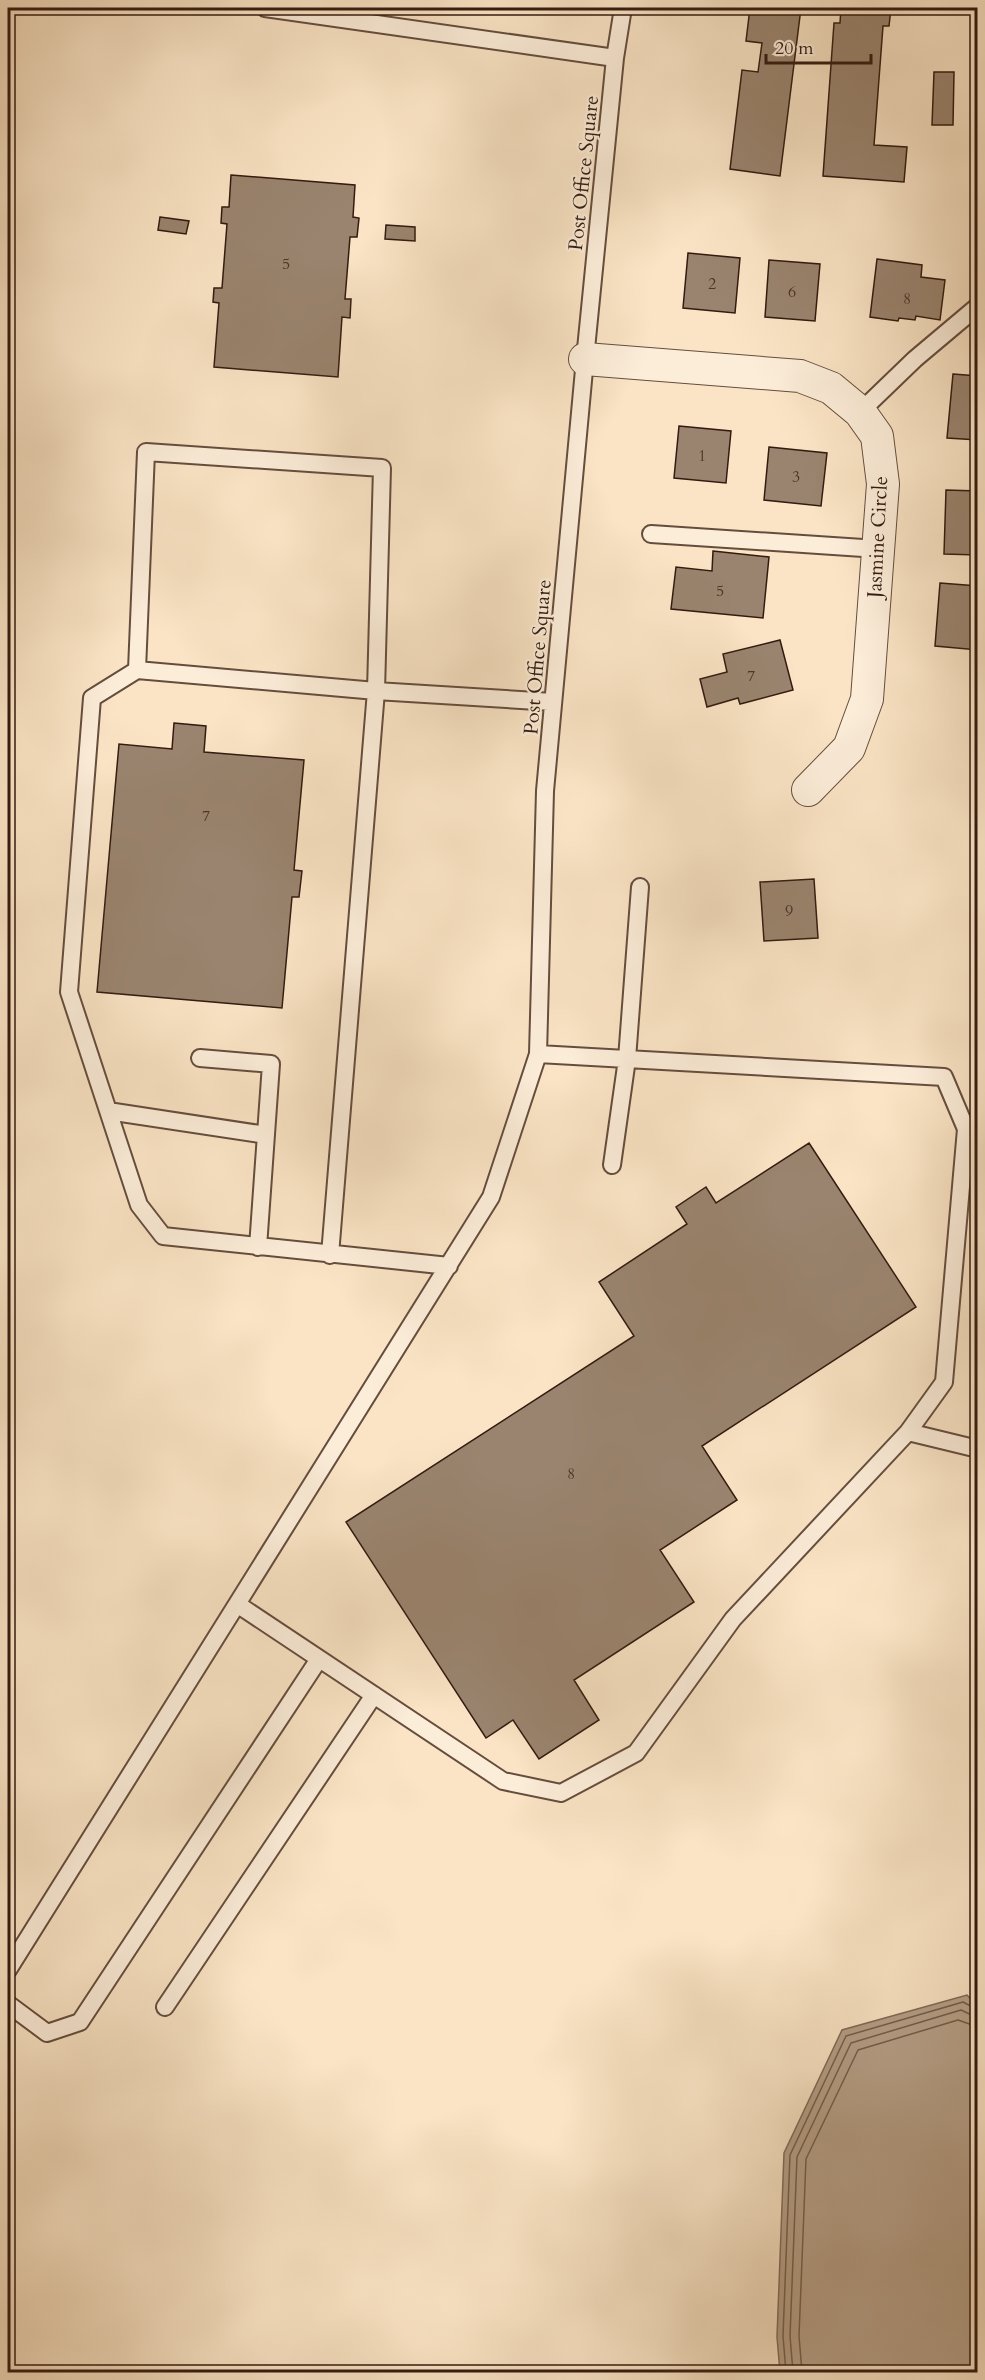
<svg xmlns="http://www.w3.org/2000/svg" width="985" height="2380" font-family="Cardo,serif">
<style>
.water{fill:#b6a088;stroke:#826b58;stroke-width:1.5}
.lines{fill:none;stroke-linecap:round;stroke-linejoin:round}
.shore{stroke:#745e4c;stroke-width:1.5}
.building{fill:#9a846f;stroke:#331b11;stroke-width:1.5}
.service-casing{stroke:#654d3e;stroke-width:20}
.minor-casing{stroke:#654d3e;stroke-width:34}
.service{stroke:#fcedd9;stroke-width:16}
.minor{stroke:#fcedd9;stroke-width:32}
.labels{text-anchor:middle;stroke-width:4.5;stroke-linejoin:round;paint-order:stroke}
.number-label{font-size:16px;fill:#4d3528}
.street-label{font-size:20px;fill:#331b11;stroke:#fcedd9}
</style>
<rect width="100%" height="100%" fill="#fae4c5"/>
<filter id="stains"><feTurbulence type="fractalNoise" baseFrequency=".00333" numOctaves="4"/><feColorMatrix values="0 0 0 0 .2 0 0 0 0 .09 0 0 0 0 .02 0 0 0 .5 -.17"/></filter>
<radialGradient id="worn" r=".72"><stop offset=".6" stop-color="#630" stop-opacity="0"/><stop offset="1" stop-color="#630" stop-opacity=".3"/></radialGradient>
<path class="water" d="M 967,1995 L 978,2007 L 977,2372 L 780,2372 L 777,2337 L 784,2153 L 842,2030 Z"/>
<g class="lines">
<path class="shore" d="M 786,2372 L 783,2336 L 790,2155 L 846,2036 L 963,2002 L 978,2010
M 793,2372 L 790,2336 L 797,2157 L 851,2043 L 961,2010 L 978,2018
M 802,2372 L 799,2336 L 806,2159 L 858,2050 L 958,2020 L 978,2027"/>
</g>
<path class="building" d="M 750,8 L 801,8 L 780,176 L 730,169 L 742,70 L 758,72 L 762,43 L 746,41 Z
M 841,8 L 891,8 L 889,26 L 883,26 L 874,145 L 907,147 L 904,182 L 823,176 L 834,23 L 840,23 Z
M 934,72 L 954,72 L 953,125 L 932,125 Z
M 231,175 L 355,185 L 353,217 L 359,218 L 357,237 L 350,237 L 345,299 L 351,299 L 350,318 L 342,317 L 338,377 L 214,367 L 219,303 L 213,302 L 214,288 L 222,288 L 227,224 L 221,223 L 222,207 L 229,207 Z
M 160,217 L 189,221 L 186,234 L 158,230 Z
M 386,225 L 415,227 L 415,241 L 385,239 Z
M 688,253 L 740,258 L 735,313 L 683,308 Z
M 877,259 L 922,265 L 921,277 L 945,280 L 940,320 L 916,316 L 915,320 L 899,318 L 898,321 L 870,317 Z
M 769,260 L 820,264 L 815,321 L 765,317 Z
M 953,374 L 978,376 L 978,440 L 947,438 Z
M 679,426 L 731,431 L 726,483 L 674,478 Z
M 769,447 L 827,453 L 821,506 L 764,500 Z
M 946,490 L 978,491 L 978,555 L 944,554 Z
M 713,551 L 769,557 L 763,618 L 671,609 L 676,567 L 712,571 Z
M 940,583 L 978,586 L 978,650 L 935,646 Z
M 780,640 L 793,690 L 740,704 L 738,698 L 707,707 L 700,679 L 727,672 L 723,654 Z
M 174,723 L 206,726 L 204,752 L 304,760 L 294,870 L 302,871 L 299,897 L 292,897 L 282,1008 L 97,992 L 119,744 L 172,749 Z
M 814,879 L 818,938 L 764,941 L 760,882 Z
M 809,1143 L 916,1307 L 702,1446 L 737,1500 L 660,1550 L 694,1602 L 574,1680 L 599,1720 L 539,1759 L 513,1720 L 486,1738 L 346,1522 L 634,1336 L 599,1282 L 687,1224 L 676,1207 L 706,1187 L 716,1203 Z"/>
<g class="lines">
<g class="service-casing">
<path id="service" d="M 265,8 L 615,58
M 860,412 L 915,359 L 978,306
M 651,534 L 878,549
M 137,670 L 146,452 L 382,468 L 376,691 L 553,702
M 538,1054 L 944,1077 L 966,1129 L 944,1382 L 908,1432 L 733,1619 L 636,1753 L 561,1793 L 503,1781 L 237,1604 L 491,1197 L 538,1054 L 545,791 L 585,359 L 615,58 L 623,8
M 200,1058 L 271,1064 L 258,1247
M 108,1111 L 266,1135
M 612,1165 L 627,1059 L 640,887
M 330,1255 L 376,691 L 137,670 L 92,698 L 69,992 L 139,1205 L 163,1236 L 449,1266
M 908,1432 L 978,1449
M 8,1970 L 237,1604
M 8,2004 L 47,2033 L 80,2022 L 319,1659
M 165,2007 L 374,1695"/>
</g>
<g class="minor-casing">
<path id="minor" d="M 585,359 L 800,376 L 831,388 L 860,412 L 877,436 L 883,484 L 867,699 L 849,748 L 808,790"/>
</g>
<use href="#service" class="service"/>
<use href="#minor" class="minor"/>
</g>
<g class="labels">
<g class="number-label">
<text x="286" y="269">5</text>
<text x="712" y="289">2</text>
<text x="792" y="297">6</text>
<text x="907" y="304">8</text>
<text x="702" y="461">1</text>
<text x="796" y="482">3</text>
<text x="720" y="596">5</text>
<text x="751" y="681">7</text>
<text x="206" y="821">7</text>
<text x="789" y="916">9</text>
<text x="571" y="1479">8</text>
</g>
<g class="street-label">
<text transform="translate(583 173) rotate(-84)" y="7">Post Office Square</text>
<text transform="translate(877 537) rotate(-87)" y="7">Jasmine Circle</text>
<text transform="translate(537 657) rotate(-85)" y="7">Post Office Square</text>
</g>
</g>
<rect width="985" height="2380" fill="none" stroke="#fae4c5" stroke-width="30"/>
<rect x="9" y="9" width="967" height="2362" fill="none" stroke="#331b11" stroke-width="3"/>
<rect x="15" y="15" width="955" height="2350" fill="none" stroke="#331b11" stroke-width="1.5"/>
<path d="M766 54v9h105v-9" fill="none" stroke="#331b11" stroke-width="3"/>
<text x="775" y="54" font-size="18" fill="#331b11" stroke="#fcedd9" stroke-width="4.5" paint-order="stroke">20 m</text>
<rect width="100%" height="100%" filter="url(#stains)"/>
<rect width="100%" height="100%" fill="url(#worn)"/>
</svg>
